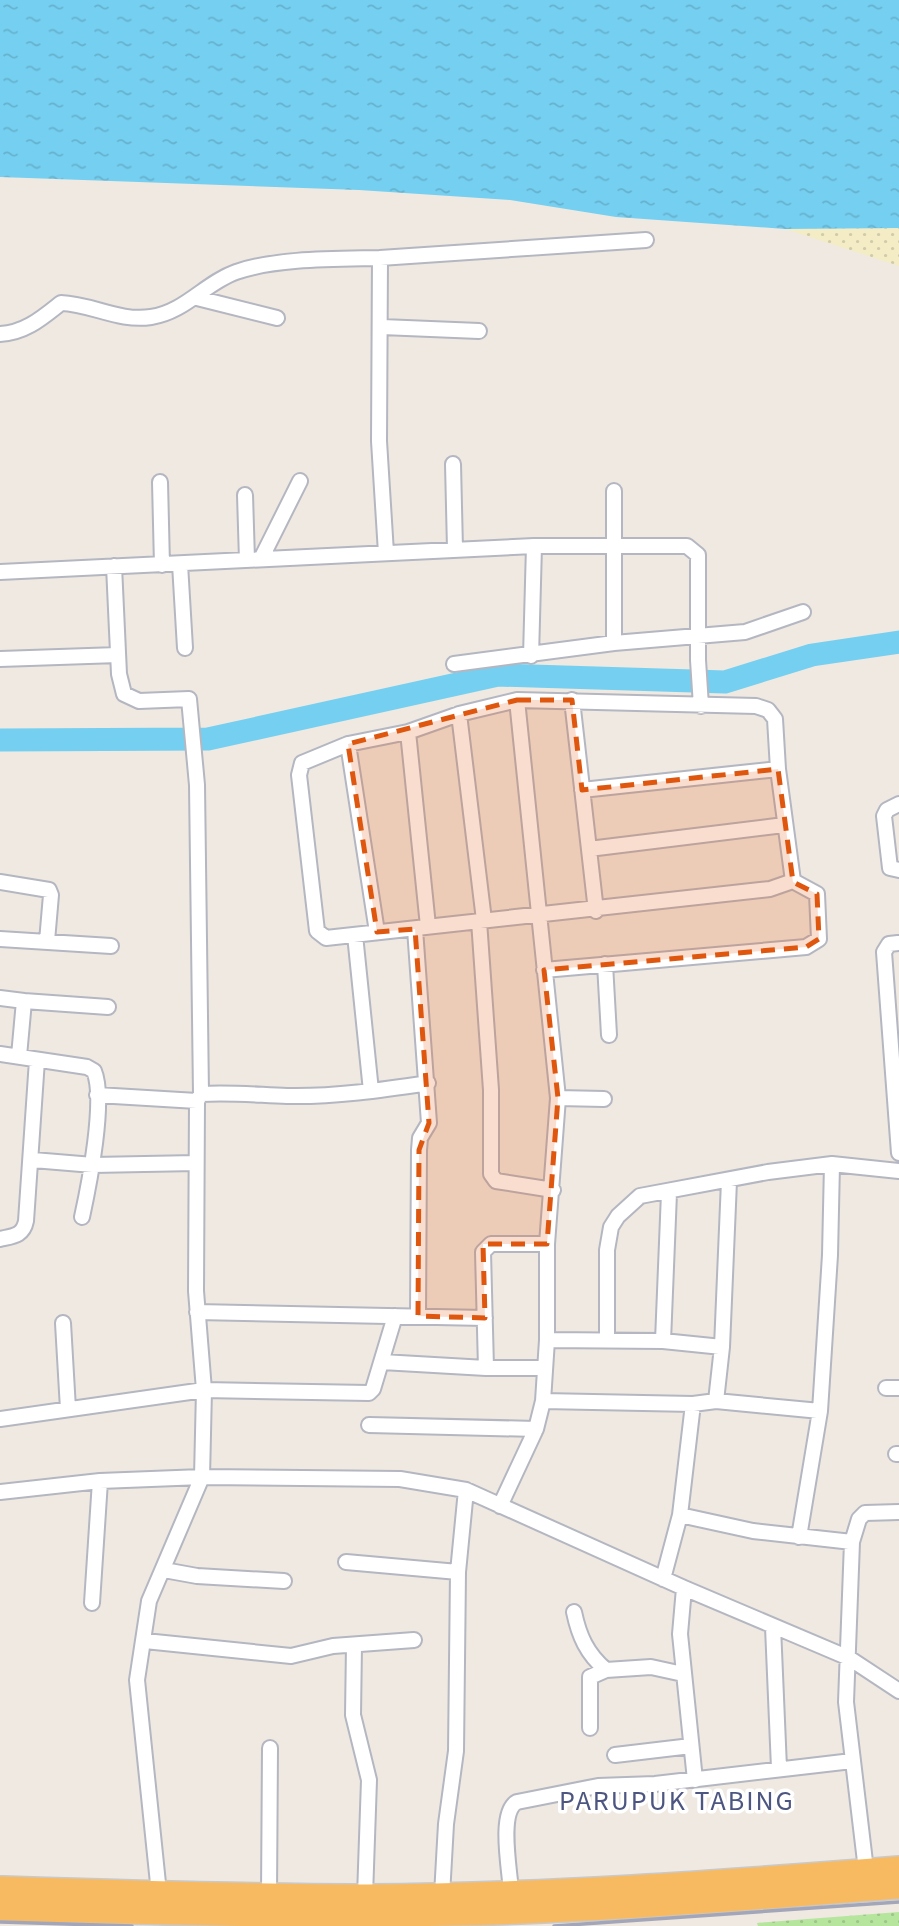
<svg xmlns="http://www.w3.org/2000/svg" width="899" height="1926" font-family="'Source Sans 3',sans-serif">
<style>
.grass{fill:url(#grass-dots)}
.sand{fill:url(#sand-dots)}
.water{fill:url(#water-ripples)}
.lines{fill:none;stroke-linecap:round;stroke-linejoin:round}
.river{stroke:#75cff0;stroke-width:23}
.minor-casing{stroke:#b4b7c1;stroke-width:18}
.trunk-casing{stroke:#c9c9c9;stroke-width:26}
.minor{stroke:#fff;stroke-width:14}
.trunk{stroke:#f8ba60;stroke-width:23}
.rail{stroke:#a3a6b8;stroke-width:3.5}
.marked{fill:#df570e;fill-opacity:0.2;stroke:#df570e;stroke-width:5;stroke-dasharray:14 9;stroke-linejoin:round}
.labels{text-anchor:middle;stroke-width:7;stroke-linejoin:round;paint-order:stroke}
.quarter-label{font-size:28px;letter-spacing:2px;fill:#4d5680;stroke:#fff}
</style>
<defs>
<pattern id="grass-dots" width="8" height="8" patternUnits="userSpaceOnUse" patternTransform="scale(1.75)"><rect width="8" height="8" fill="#b6e59e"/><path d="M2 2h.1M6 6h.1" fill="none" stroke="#9dc588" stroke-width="1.8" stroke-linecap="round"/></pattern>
<pattern id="sand-dots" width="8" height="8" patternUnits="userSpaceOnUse" patternTransform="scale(1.75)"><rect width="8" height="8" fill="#f3ecc5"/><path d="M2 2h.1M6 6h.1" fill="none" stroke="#d1cbaa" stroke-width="1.8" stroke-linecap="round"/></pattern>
<pattern id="water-ripples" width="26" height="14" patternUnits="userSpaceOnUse" patternTransform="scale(1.75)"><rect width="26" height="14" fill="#75cff0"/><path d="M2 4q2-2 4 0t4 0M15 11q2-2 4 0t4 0" fill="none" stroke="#66b2ce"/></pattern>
</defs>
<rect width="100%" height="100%" fill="#efe9e1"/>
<path class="grass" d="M 899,1912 L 899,1926 L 758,1926 L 757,1923 Z"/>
<path class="sand" d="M 899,228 L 899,266 L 785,229 Z"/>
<path class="water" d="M 0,0 L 899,0 L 899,228 L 785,229 L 616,217 L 510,200 L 359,190 L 0,177 Z"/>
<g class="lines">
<path class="river" d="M 0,740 L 208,739 L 498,675 L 725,682 L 812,655 L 899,642"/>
<g class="minor-casing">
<path id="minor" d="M 380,258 L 646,240
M 197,298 L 277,318
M 382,327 L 479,331
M 0,334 C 25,333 42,318 61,303 C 92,304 119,322 151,317 C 185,312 205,283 236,272 C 276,258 337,259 380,258 L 379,441 L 386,553
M 453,464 L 455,549
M 160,482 L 162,565
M 614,491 L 614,643
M 245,495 L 247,560
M 261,559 L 300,481
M 180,564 L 185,648
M 114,566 L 119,674 L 124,694 L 139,701 L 189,699 L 197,785 L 201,1094
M 0,572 L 534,546 L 687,546 L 698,555 L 698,660 L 701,706
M 531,656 L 534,546
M 0,659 L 118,655
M 454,664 L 614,643 L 745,632 L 803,612
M 572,700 L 596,911
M 459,714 L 484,920
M 408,732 L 428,926
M 348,744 L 377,932
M 582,790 L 778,769
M 899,804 L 887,810 L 884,816 L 890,868 L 899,870
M 589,849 L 784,825
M 0,882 L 49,890 L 51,895 L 47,941
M 479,921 L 491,1090 L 491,1174 L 496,1181 L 553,1190
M 415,929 L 429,1123 L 420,1138 L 419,1150 L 418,1316
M 355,935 L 371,1091
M 0,939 L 111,946
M 898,943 L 889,944 L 884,952 L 899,1153
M 605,964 L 609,1035
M 544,970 L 806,947 L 819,939 L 817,894 L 793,881 L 778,769 L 775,719 L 768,710 L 756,706 L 517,700 L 459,714 L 408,732 L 348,744 L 302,763 L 299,775 L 317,931 L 326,938 L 770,889 L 793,881
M 0,998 L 24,1001 L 19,1056
M 24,1001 L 108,1007
M 0,1054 L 87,1067 L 94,1071 C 106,1099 89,1185 82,1217
M 97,1095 L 197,1101
M 558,1098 L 604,1099
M 33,1160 L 93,1165 L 196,1163
M 0,1239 C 13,1236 23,1236 26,1221 L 37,1060
M 197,1312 L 485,1318
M 63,1323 L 68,1409
M 607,1339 L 607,1250 L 611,1227 L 618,1216 L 640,1196 L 768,1172 L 832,1164 L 899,1171
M 547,1340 L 663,1341 L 722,1347
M 663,1341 L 669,1193
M 382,1362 L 486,1368 L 545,1368
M 486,1368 L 483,1252 L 491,1244 L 547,1244
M 886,1388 L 899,1388
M 543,1401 L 693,1404 L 716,1401 L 820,1411
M 716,1401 L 722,1347 L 729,1181
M 0,1419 L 204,1390 L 369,1393 L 373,1389 L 395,1316
M 369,1425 L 536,1429 L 543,1401 L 547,1340 L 547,1244 L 558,1098 L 517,700
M 896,1454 L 899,1454
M 0,1492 L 100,1481 L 202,1477 L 400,1479 L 466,1490 L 684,1588 L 849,1658 L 899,1691
M 500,1506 L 536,1429
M 680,1515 L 753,1531 L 852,1542
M 799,1537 L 820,1411 L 830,1255 L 832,1164
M 346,1562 L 458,1572
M 164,1570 L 197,1576 L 284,1581
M 663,1579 L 680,1515 L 693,1404
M 684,1588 L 680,1634 L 695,1780
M 92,1603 L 100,1481
M 574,1612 C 579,1636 587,1654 606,1670 L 651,1667 L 683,1674
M 773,1627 L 779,1768
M 145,1641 L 291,1656 L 333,1646 L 414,1640
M 354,1645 L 353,1715 L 369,1780 L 365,1896
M 590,1728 L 590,1677 L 606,1670
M 615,1755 L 691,1746
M 866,1870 L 846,1702 L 852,1542 L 859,1519 L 865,1513 L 899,1512
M 511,1892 C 510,1871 498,1812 517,1802 L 598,1786 L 655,1784 L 852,1761
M 159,1893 L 137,1680 L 149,1601 L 202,1477 L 204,1390 L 196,1291 L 197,1101 L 201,1094 C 230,1092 258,1095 287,1096 C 334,1097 382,1090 428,1083
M 269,1895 L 270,1748
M 442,1895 L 446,1824 L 456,1751 L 458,1572 L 466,1490"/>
</g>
<g class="trunk-casing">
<path id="trunk" d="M 0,1888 C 122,1892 243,1896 365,1896 C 543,1895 722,1882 899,1868
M 0,1909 C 152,1913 303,1917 455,1914 C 604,1911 751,1898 899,1887"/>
</g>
<use href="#minor" class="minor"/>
<use href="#trunk" class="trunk"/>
<path class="rail" d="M 0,1922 L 132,1926
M 554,1926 L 899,1902"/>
</g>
<path class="marked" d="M 517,700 L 572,700 L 582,790 L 778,769 L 793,882 L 817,894 L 819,939 L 806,947 L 544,970 L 558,1098 L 547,1244 L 483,1244 L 485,1318 L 418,1316 L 419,1150 L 429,1123 L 415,929 L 377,932 L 348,744 Z"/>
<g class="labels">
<g class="quarter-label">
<text x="677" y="1810">PARUPUK TABING</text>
</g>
</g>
</svg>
